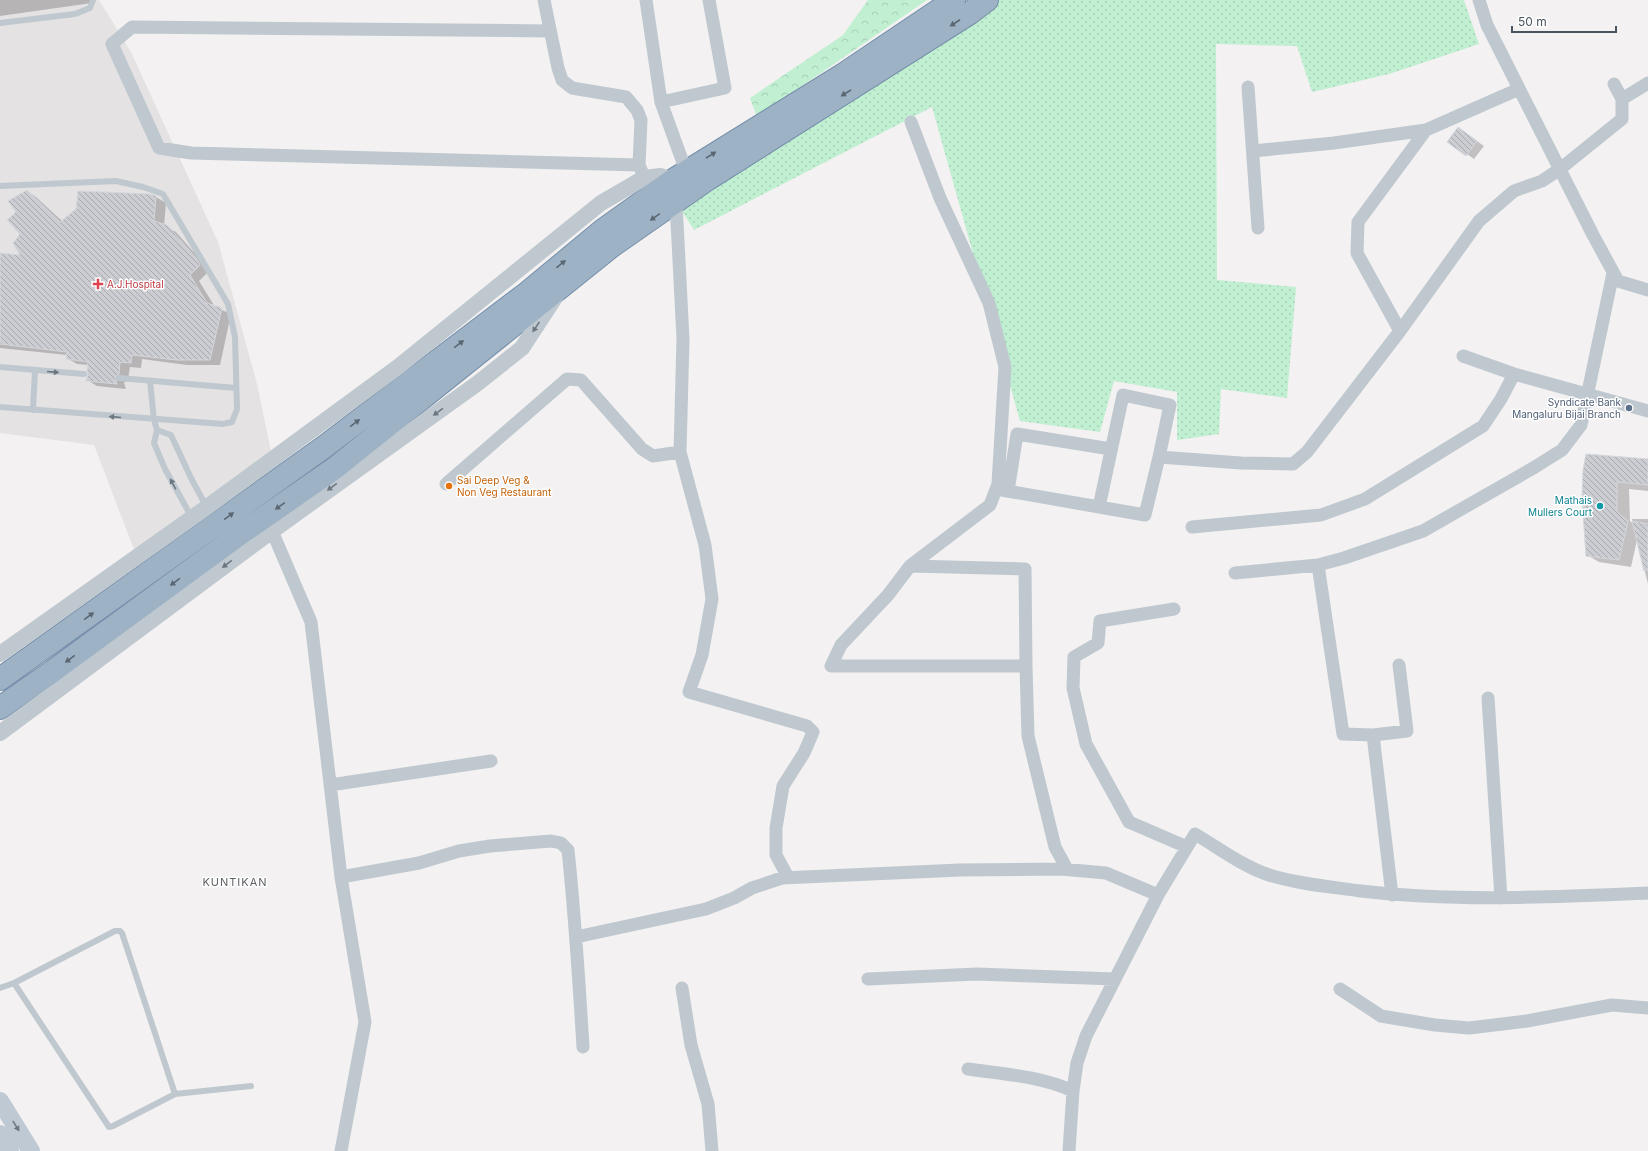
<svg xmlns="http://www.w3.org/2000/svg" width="1648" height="1151" font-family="Inter,sans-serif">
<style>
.education{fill:#e4e2e3}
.grass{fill:url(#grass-dots)}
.forest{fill:url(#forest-crowns)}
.shadow{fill:#0003}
.building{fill:url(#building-back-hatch);stroke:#d5d7dc}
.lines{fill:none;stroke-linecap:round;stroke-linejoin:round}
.trunk-casing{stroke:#758faa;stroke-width:24}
.service{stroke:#bfc8cf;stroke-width:6}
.minor{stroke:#bfc8cf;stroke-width:13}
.tertiary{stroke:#bfc8cf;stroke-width:16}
.secondary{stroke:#bfc9d4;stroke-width:18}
.trunk{stroke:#9eb2c6;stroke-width:22}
.oneway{fill:#5a6773}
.oneway2{fill:#6c7780}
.oneway3{fill:#6c7781}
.health-dot{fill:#e0444e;stroke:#fff;stroke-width:1.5}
.service-dot{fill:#5c6f8a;stroke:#fff;stroke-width:1.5}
.food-dot{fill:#e8710a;stroke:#fff;stroke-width:1.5}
.culture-dot{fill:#0f9aa8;stroke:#fff;stroke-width:1.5}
.labels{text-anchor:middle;stroke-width:3;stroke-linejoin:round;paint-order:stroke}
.health-label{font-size:10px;fill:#be3a42;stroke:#fff;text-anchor:start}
.service-label{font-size:10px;fill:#4e5e75;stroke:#fff;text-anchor:end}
.food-label{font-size:10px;fill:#c56008;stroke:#fff;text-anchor:start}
.culture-label{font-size:10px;fill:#0d838f;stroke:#fff;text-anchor:end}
.neighbourhood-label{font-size:11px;letter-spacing:1px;fill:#5d6166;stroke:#fff}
</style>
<defs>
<pattern id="grass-dots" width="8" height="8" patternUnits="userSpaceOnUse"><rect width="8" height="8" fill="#c1efd2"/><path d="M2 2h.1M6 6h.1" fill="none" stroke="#a7cfb7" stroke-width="1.8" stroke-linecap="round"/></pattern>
<pattern id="forest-crowns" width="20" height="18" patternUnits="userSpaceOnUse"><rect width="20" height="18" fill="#c1efd2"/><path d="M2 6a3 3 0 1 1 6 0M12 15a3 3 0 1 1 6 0" fill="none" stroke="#a7cfb7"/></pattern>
<pattern id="building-back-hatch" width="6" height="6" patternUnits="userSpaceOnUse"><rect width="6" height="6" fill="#cbcdd3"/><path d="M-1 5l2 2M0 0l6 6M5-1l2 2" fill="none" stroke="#a7a9ae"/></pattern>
</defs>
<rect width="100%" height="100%" fill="#f3f1f1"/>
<path class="education" d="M 0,0 L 99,0 L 131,52 L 218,242 L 257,384 L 272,456 L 135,552 L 94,445 L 0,433 Z"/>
<path class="grass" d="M 986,0 L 1464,0 L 1479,44 L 1389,74 L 1312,92 L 1297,46 L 1216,44 L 1217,280 L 1296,287 L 1287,398 L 1221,389 L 1219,434 L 1177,440 L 1177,392 L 1114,381 L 1100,432 L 1020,421 L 932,107 L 694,230 L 676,202 Z"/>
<path class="forest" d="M 868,0 L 927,0 L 757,117 L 750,98 L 843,35 Z"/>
<path class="shadow" d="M 0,0 L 92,0 L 92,3 L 0,16 Z
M 1458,128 L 1484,146 L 1474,159 L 1448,141 Z
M 27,191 L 36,197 L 62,221 L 156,197 L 166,203 L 164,226 L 176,232 L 205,265 L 209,271 L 199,281 L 215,307 L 231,314 L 220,365 L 187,365 L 142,359 L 141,368 L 130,367 L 128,379 L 124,383 L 126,389 L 97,386 L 87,380 L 89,375 L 89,365 L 77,364 L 67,358 L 67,355 L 0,348 L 0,254 L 22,256 L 22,234 L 18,212 Z
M 1648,460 L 1648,491 L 1629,489 L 1630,521 L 1633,524 L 1632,519 L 1648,519 L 1648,584 L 1637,540 L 1631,567 L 1599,562 L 1587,555 L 1583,499 Z"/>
<path class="building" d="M 1458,127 L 1477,141 L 1466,156 L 1447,142 Z
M 27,190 L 60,222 L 76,209 L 78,191 L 150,194 L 156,196 L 154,221 L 167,225 L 196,258 L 200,265 L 190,275 L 207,303 L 222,308 L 210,360 L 177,360 L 132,355 L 131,363 L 120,362 L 119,374 L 115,377 L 117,384 L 86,381 L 88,375 L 87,371 L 88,362 L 66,359 L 67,352 L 0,344 L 0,253 L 20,255 L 13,243 L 20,234 L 7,220 L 16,212 L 8,201 Z
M 1586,454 L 1648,459 L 1648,485 L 1617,482 L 1617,512 L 1628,521 L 1619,560 L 1586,556 L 1582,499 L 1583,470 Z
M 1632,521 L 1648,524 L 1648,570 L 1644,571 Z"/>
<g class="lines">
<g class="trunk-casing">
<path id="trunk" d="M 0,679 L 324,447 L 527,293 L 603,230 L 673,180 L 844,74 L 954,0
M 0,708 L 53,671 L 240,534 L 335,468 L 612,246 L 708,179 L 970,13 L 987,0"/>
</g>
<path class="service" d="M 0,23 L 75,14 L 90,8 L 93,0
M 0,186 L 116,181 L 143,187 L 163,194 L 228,304 L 235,337 L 237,409 L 232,422 L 223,424 L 0,407
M 0,367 L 84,374
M 119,378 L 236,388
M 150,381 L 154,420 L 157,430 L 154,443 L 165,469 L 192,518
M 33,410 L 35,370
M 157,430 L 171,435 L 191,478 L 206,506
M 0,988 L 14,983 L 115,931 L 120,931 L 122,933 L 175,1094 L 113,1126 L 109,1127 L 14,983
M 175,1094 L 251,1086"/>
<path class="minor" d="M 544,0 L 558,68 L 562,80 L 572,88 L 626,97 L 637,110 L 641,120 L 639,165 L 642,172
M 646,0 L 661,102 L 686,171
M 1479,0 L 1487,25 L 1593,235 L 1618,281 L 1648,290
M 550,31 L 132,27 L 112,44 L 159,148 L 191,153 L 639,165
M 1248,87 L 1258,228
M 1622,99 L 1648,83
M 661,102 L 725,88 L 709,0
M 911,122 L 940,198 L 989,303 L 1005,367 L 998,484 L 990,505 L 910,566 L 888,595 L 841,645 L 831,666 L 1026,666
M 1253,151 L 1334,143 L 1426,130 L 1519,89
M 676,202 L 683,339 L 680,452 L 705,545 L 712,599 L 702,655 L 689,692 L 807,726 L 813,732 L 804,753 L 783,786 L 776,828 L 776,855 L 788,877
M 1400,331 L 1357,253 L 1358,222 L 1426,130
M 1463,356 L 1514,374 L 1648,411
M 446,484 L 567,379 L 581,380 L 642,449 L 653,456 L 680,452
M 996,489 L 1145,515 L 1159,457 L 1241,463 L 1293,464 L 1307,452 L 1400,331 L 1479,221 L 1514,191 L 1542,181 L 1560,169 L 1622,119 L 1622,99 L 1614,84
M 1008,491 L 1017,434 L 1111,449
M 1099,507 L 1123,395 L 1170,405 L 1159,457
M 1192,527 L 1321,515 L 1365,499 L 1483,426 L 1501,399 L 1514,374
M 272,531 L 311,622 L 341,877 L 365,1022 L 341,1151
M 1318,565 L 1343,734 L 1373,735 L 1392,895
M 910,566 L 1025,569 L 1026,666 L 1028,736 L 1055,847 L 1067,869
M 1235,573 L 1318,565 L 1344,558 L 1423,531 L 1535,467 L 1562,450 L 1581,425 L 1613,273
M 1174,609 L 1100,621 L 1098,643 L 1074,657 L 1073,688 L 1086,744 L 1129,822 L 1187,847
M 1488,698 L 1501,898
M 1373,735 L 1407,731 L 1399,665
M 330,785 L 491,761
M 341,877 L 419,863 L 459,851 L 490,846 L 551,841 L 561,843 L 568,850 C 575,916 579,981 583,1047
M 576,937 L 706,909 L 734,898 L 752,888 L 782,878 L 960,870 L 1061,869 L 1106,873 L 1158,895
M 868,979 L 977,974 L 1115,979
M 682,988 L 691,1045 L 708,1104 L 712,1151
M 1340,989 L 1381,1016 L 1435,1025 L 1469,1028 L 1527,1021 L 1612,1005 L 1648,1008
M 968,1069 C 1003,1074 1040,1076 1073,1091
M 1069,1151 L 1073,1091 L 1077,1063 L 1086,1036 L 1158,895 L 1195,834 C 1219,848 1242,866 1269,875 C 1297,884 1332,887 1361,891 C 1456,902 1552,897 1648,893"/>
<path class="tertiary" d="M 0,654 L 203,510 L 398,367 L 601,203 L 644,178 L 660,176 L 673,180
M 0,733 L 272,531 L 478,383 L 522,348 L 556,296"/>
<path class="secondary" d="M 0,1101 L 31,1151
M 0,1134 L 10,1151"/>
<use href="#trunk" class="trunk"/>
</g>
<defs><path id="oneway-solid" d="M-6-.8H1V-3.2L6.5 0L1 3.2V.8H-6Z"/></defs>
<g class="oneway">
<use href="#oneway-solid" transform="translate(955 23) rotate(147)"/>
<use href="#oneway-solid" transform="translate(846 93) rotate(148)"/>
<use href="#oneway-solid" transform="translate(711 155) rotate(-32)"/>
<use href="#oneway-solid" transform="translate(655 217) rotate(145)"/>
<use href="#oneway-solid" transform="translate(561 264) rotate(-39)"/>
<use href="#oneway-solid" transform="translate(459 344) rotate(-37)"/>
<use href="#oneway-solid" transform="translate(355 423) rotate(-37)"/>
<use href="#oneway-solid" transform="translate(280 506) rotate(145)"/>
<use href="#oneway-solid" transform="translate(229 516) rotate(-36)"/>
<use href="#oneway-solid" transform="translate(175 582) rotate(144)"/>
<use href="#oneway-solid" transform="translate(89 616) rotate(-36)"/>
<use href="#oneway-solid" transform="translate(70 659) rotate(144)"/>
</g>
<g class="oneway2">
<use href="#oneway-solid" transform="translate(536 327) rotate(124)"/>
<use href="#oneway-solid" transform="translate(53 372) rotate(5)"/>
<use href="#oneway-solid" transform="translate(438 412) rotate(144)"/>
<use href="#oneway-solid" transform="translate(115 417) rotate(-175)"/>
<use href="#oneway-solid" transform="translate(173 484) rotate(-118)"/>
<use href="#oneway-solid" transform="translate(332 487) rotate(144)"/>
<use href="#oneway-solid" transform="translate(227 564) rotate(143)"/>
</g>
<use class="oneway3" href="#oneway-solid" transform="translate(16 1126) rotate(58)"/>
<path class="health-dot" d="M96 278h4v4h4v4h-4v4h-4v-4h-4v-4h4z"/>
<circle class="service-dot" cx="1629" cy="408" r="4"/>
<circle class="food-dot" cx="449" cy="486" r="4"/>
<circle class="culture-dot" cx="1600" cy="506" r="4"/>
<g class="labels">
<g class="health-label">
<text x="107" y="288">A.J.Hospital</text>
</g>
<g class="service-label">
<text x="1621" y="406">Syndicate Bank<tspan x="1621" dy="12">Mangaluru Bijai Branch</tspan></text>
</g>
<g class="food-label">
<text x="457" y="484">Sai Deep Veg &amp;<tspan x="457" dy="12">Non Veg Restaurant</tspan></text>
</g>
<g class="culture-label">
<text x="1592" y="504">Mathais<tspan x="1592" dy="12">Mullers Court</tspan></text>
</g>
<g class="neighbourhood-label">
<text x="235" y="886">KUNTIKAN</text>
</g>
</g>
<path d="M1512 26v6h104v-6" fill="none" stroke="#49545e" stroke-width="2"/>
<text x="1518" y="26" font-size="12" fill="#49545e" stroke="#ffffff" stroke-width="3" paint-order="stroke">50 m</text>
</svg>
